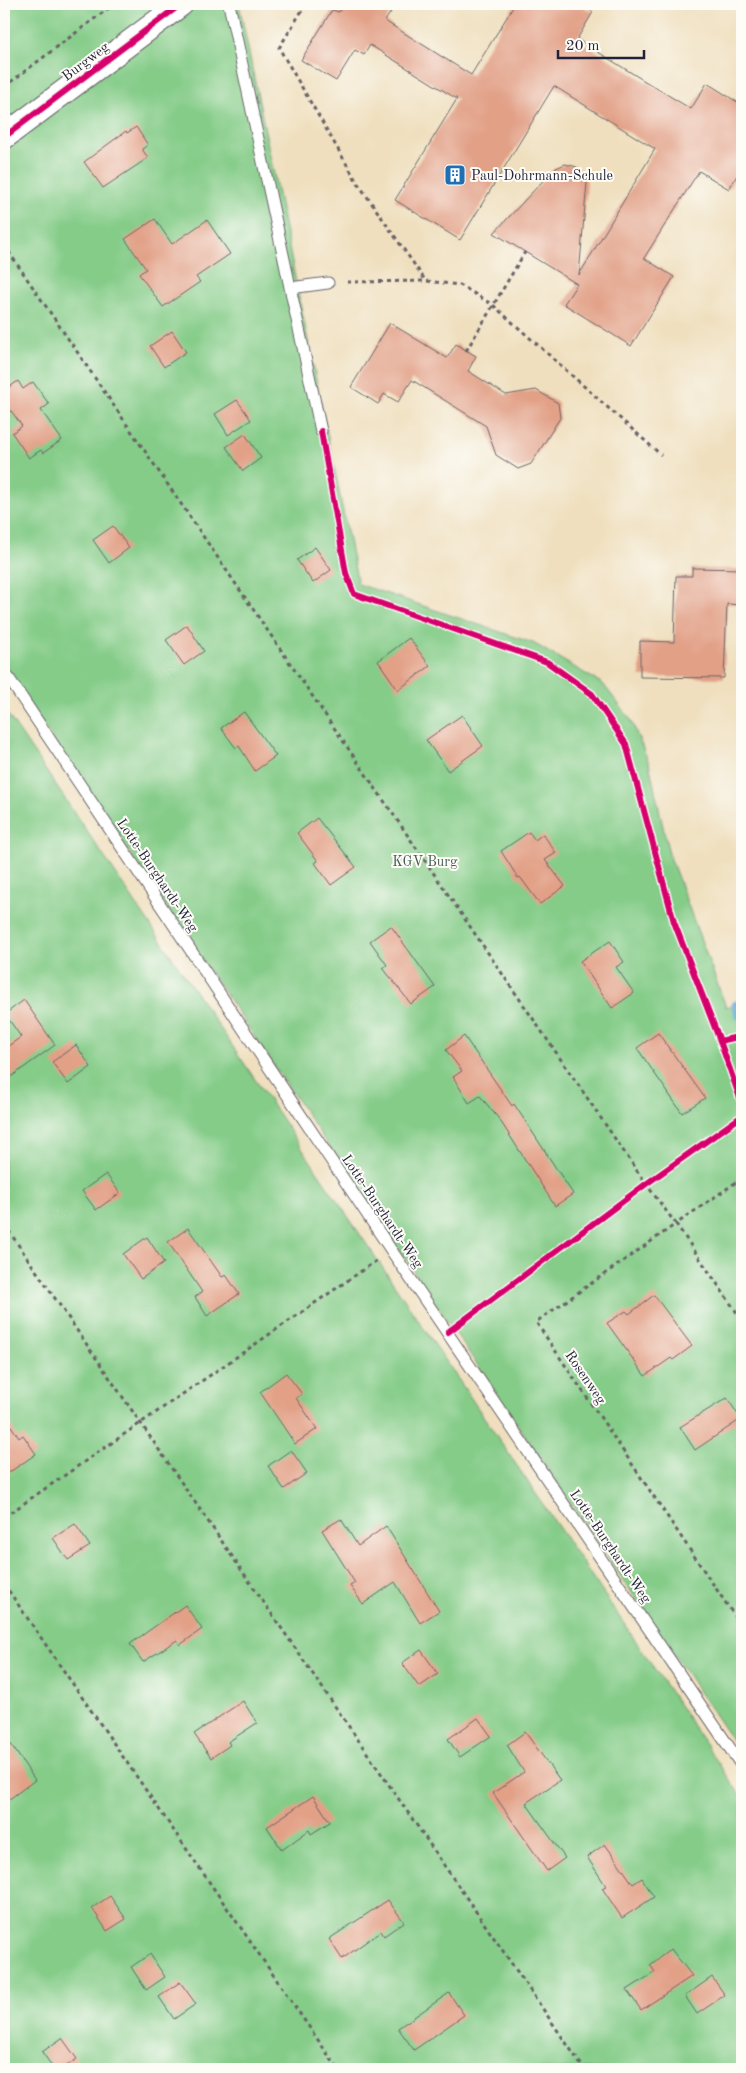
<svg xmlns="http://www.w3.org/2000/svg" width="746" height="2073" font-family="'Old Standard TT',serif">
<style>
.green{fill:#84cc88;stroke:#537762}
.lines{fill:none;stroke-linecap:round;stroke-linejoin:round}
.stream{stroke:#58a5d1;stroke-width:9}
.building{fill:#e2a087}
.lane-casing{stroke:#6a6469;stroke-width:13}
.street-casing{stroke:#6a6469;stroke-width:26}
.path{stroke:#6a6469;stroke-width:3;stroke-dasharray:4 4;stroke-linecap:butt}
.lane{stroke:#fff;stroke-width:11}
.street{stroke:#fff;stroke-width:24}
.cycleway-casing{stroke:#fdfcf7;stroke-width:9}
.cycleway{stroke:#d6006c;stroke-width:6}
.labels{text-anchor:middle;stroke-width:4;stroke-linejoin:round;paint-order:stroke}
.street-label{font-size:14px;fill:#22223b;stroke:#fdfcf7}
.poi-label{font-size:14px;fill:#22223b;stroke:#fdfcf7;text-anchor:start}
.park-label{font-size:14px;fill:#445e56;stroke:#fdfcf7}
</style>
<rect width="100%" height="100%" fill="#fdfcf7"/>
<filter id="ink" filterUnits="userSpaceOnUse"><feTurbulence type="fractalNoise" baseFrequency=".02" numOctaves="2"/><feDisplacementMap in="SourceGraphic" scale="10" xChannelSelector="R" yChannelSelector="G"/><feConvolveMatrix kernelMatrix="1 2 1 2 8 2 1 2 1" color-interpolation-filters="sRGB"/></filter>
<filter id="wash" filterUnits="userSpaceOnUse"><feTurbulence type="fractalNoise" baseFrequency=".0096" numOctaves="4" result="noise"/><feDisplacementMap in="SourceGraphic" scale="20" xChannelSelector="R" yChannelSelector="G"/><feGaussianBlur stdDeviation="1.12" result="paint"/><feColorMatrix in="noise" values="0 0 0 0 0 0 0 0 0 0 0 0 0 0 0 0 0 1.4 0 .05"/><feComposite in="paint" operator="in"/></filter>
<g filter="url(#wash)">
<rect width="100%" height="100%" fill="#efdfbe"/>
<path class="green" d="M 4,4 L 239,4 L 358,584 L 533,643 L 603,684 L 631,720 L 649,763 L 669,854 L 726,1007 L 742,1004 L 742,1755 L 4,668 Z
M 4,709 L 742,1798 L 742,2069 L 4,2069 Z"/>
<g class="lines">
<path class="stream" d="M 736,1005 L 740,1016 L 742,1016"/>
</g>
<g id="blocks">
<path class="building" d="M 344,4 L 396,4 L 385,21 L 471,75 L 515,4 L 579,4 L 593,12 L 577,39 L 643,80 L 691,109 L 707,83 L 742,105 L 742,167 L 729,189 L 699,171 L 644,258 L 674,277 L 631,346 L 564,304 L 577,284 L 494,233 L 554,169 L 565,164 L 577,167 L 585,176 L 587,182 L 579,275 L 655,149 L 554,86 L 460,240 L 395,200 L 457,99 L 370,45 L 364,55 L 355,50 L 336,81 L 301,60 L 332,10 L 339,12 Z
M 136,127 L 148,145 L 142,149 L 148,158 L 103,188 L 84,162 L 126,131 L 127,133 Z
M 155,219 L 172,244 L 207,220 L 230,254 L 196,277 L 200,282 L 163,307 L 139,274 L 146,269 L 125,239 Z
M 390,323 L 447,358 L 456,344 L 476,356 L 468,371 L 506,395 L 536,390 L 558,403 L 560,418 L 531,464 L 518,469 L 496,455 L 486,426 L 412,380 L 398,402 L 384,394 L 378,404 L 351,387 Z
M 172,331 L 186,352 L 164,367 L 150,346 Z
M 18,381 L 23,389 L 33,382 L 49,404 L 41,410 L 62,440 L 43,453 L 41,450 L 29,458 L 12,433 L 22,426 L 4,401 L 4,391 Z
M 237,400 L 251,420 L 228,435 L 215,414 Z
M 245,434 L 261,458 L 243,471 L 226,447 Z
M 113,526 L 129,548 L 109,563 L 93,540 Z
M 315,547 L 331,570 L 313,583 L 297,560 Z
M 692,568 L 742,569 L 742,605 L 727,604 L 724,678 L 640,677 L 640,641 L 674,642 L 676,576 L 692,576 Z
M 187,625 L 204,651 L 184,665 L 166,640 Z
M 409,638 L 430,666 L 398,690 L 378,661 Z
M 244,712 L 276,756 L 255,771 L 239,746 L 236,748 L 221,728 Z
M 462,715 L 483,746 L 448,771 L 426,740 Z
M 317,818 L 356,867 L 331,885 L 315,863 L 318,861 L 297,833 Z
M 529,832 L 535,840 L 543,834 L 556,853 L 545,860 L 565,886 L 540,904 L 520,877 L 518,878 L 501,851 Z
M 391,926 L 435,987 L 411,1004 L 383,968 L 387,965 L 370,941 Z
M 610,941 L 624,962 L 616,967 L 634,993 L 612,1008 L 580,961 Z
M 24,1000 L 55,1045 L 4,1082 L 4,1049 L 21,1037 L 5,1014 Z
M 658,1033 L 705,1098 L 682,1113 L 637,1048 Z
M 464,1036 L 512,1106 L 514,1104 L 573,1194 L 555,1206 L 499,1119 L 480,1096 L 469,1103 L 453,1077 L 462,1071 L 446,1050 Z
M 76,1045 L 91,1067 L 68,1084 L 52,1062 Z
M 106,1174 L 120,1193 L 96,1210 L 82,1191 Z
M 188,1228 L 222,1277 L 226,1275 L 239,1294 L 207,1316 L 195,1297 L 202,1292 L 168,1242 Z
M 147,1237 L 164,1263 L 141,1279 L 123,1254 Z
M 654,1295 L 692,1346 L 673,1360 L 671,1358 L 645,1376 L 607,1323 L 626,1311 L 629,1314 Z
M 286,1373 L 302,1394 L 296,1398 L 317,1429 L 295,1444 L 260,1392 Z
M 727,1398 L 741,1419 L 695,1450 L 680,1427 Z
M 4,1415 L 19,1438 L 23,1435 L 36,1454 L 4,1476 Z
M 291,1450 L 307,1473 L 284,1489 L 268,1466 Z
M 341,1519 L 358,1546 L 386,1526 L 439,1611 L 420,1623 L 395,1582 L 363,1604 L 350,1586 L 355,1583 L 322,1530 Z
M 75,1524 L 90,1546 L 68,1560 L 53,1538 Z
M 185,1605 L 202,1629 L 180,1645 L 177,1640 L 143,1662 L 130,1644 Z
M 421,1650 L 438,1674 L 419,1687 L 402,1663 Z
M 243,1701 L 257,1723 L 228,1742 L 230,1745 L 211,1758 L 194,1734 Z
M 478,1718 L 491,1736 L 460,1757 L 448,1739 Z
M 525,1732 L 560,1780 L 526,1803 L 565,1858 L 547,1871 L 493,1793 L 524,1772 L 507,1745 Z
M 4,1734 L 35,1780 L 4,1803 Z
M 313,1796 L 330,1822 L 311,1834 L 309,1830 L 282,1850 L 267,1827 Z
M 605,1844 L 633,1884 L 642,1878 L 654,1897 L 622,1918 L 602,1888 L 606,1886 L 587,1857 Z
M 110,1896 L 126,1919 L 107,1931 L 92,1908 Z
M 388,1900 L 404,1922 L 384,1936 L 381,1931 L 342,1959 L 329,1939 Z
M 671,1949 L 692,1976 L 641,2010 L 627,1990 L 655,1972 L 650,1965 Z
M 150,1954 L 165,1977 L 146,1990 L 131,1967 Z
M 712,1977 L 725,1995 L 697,2014 L 685,1996 Z
M 180,1982 L 196,2004 L 174,2019 L 159,1997 Z
M 449,1993 L 464,2015 L 414,2050 L 398,2028 Z
M 62,2038 L 77,2059 L 62,2069 L 54,2069 L 42,2052 Z"/>
</g>
</g>
<g filter="url(#ink)">
<use href="#blocks" fill-opacity="0" stroke="#6a6469" stroke-width="1"/>
<g class="lines">
<g class="lane-casing">
<path id="lane" d="M 229,4 L 321,431
M 290,288 L 328,283
M 4,671 L 391,1250 L 742,1766"/>
</g>
<g class="street-casing">
<path id="street" d="M 4,137 L 181,4"/>
</g>
<path class="path" d="M 306,4 L 279,48 L 357,182 L 425,280
M 4,87 L 114,4
M 4,245 L 646,1184 L 676,1224 L 536,1322 L 742,1627
M 347,282 L 426,281 L 460,285 L 493,305 L 661,455
M 466,351 L 525,252
M 742,1178 L 676,1224 L 742,1320
M 4,1224 L 584,2069
M 4,1517 L 376,1261
M 4,1584 L 338,2069"/>
<use href="#lane" class="lane"/>
<use href="#street" class="street"/>
<g class="cycleway-casing">
<path id="cycleway" d="M 4,137 L 181,4
M 321,431 L 346,573 L 354,594 L 547,662 L 592,694 L 626,744 L 674,922 L 720,1041 L 742,1036
M 720,1041 L 742,1104
M 448,1332 L 646,1184 L 742,1116"/>
</g>
<use href="#cycleway" class="cycleway"/>
</g>
</g>
<defs>
<g id="building-square" transform="scale(1.125)"><rect x="-9" y="-9" width="18" height="18" rx="4" fill="#1f6fb2" stroke="#fdfcf7"/><path d="M-4-6H4V6H1V3H-1V6H-4ZM-2.5-4.3h1.7v1.8h-1.7ZM.8-4.3h1.7v1.8H.8ZM-2.5-1h1.7V.8h-1.7ZM.8-1h1.7V.8H.8Z" fill="#fff"/></g>
</defs>
<g fill-rule="evenodd">
<use href="#building-square" x="455" y="175"/>
</g>
<g class="labels">
<g class="street-label">
<text transform="translate(85 61) rotate(-37)" y="5">Burgweg</text>
<text transform="translate(158 875) rotate(56)" y="5">Lotte-Burghardt-Weg</text>
<text transform="translate(383 1211) rotate(56)" y="5">Lotte-Burghardt-Weg</text>
<text transform="translate(586 1377) rotate(56)" y="5">Rosenweg</text>
<text transform="translate(611 1546) rotate(56)" y="5">Lotte-Burghardt-Weg</text>
</g>
<g class="poi-label">
<text x="471" y="180">Paul-Dohrmann-Schule</text>
</g>
<g class="park-label">
<text x="425" y="866">KGV Burg</text>
</g>
</g>
<rect width="746" height="2073" fill="none" stroke="#fdfcf7" stroke-width="20"/>
<path d="M558 50v8h86v-8" fill="none" stroke="#22223b" stroke-width="2.5"/>
<text x="566" y="50" font-size="15" fill="#22223b" stroke="#fdfcf7" stroke-width="4" paint-order="stroke">20 m</text>
</svg>
